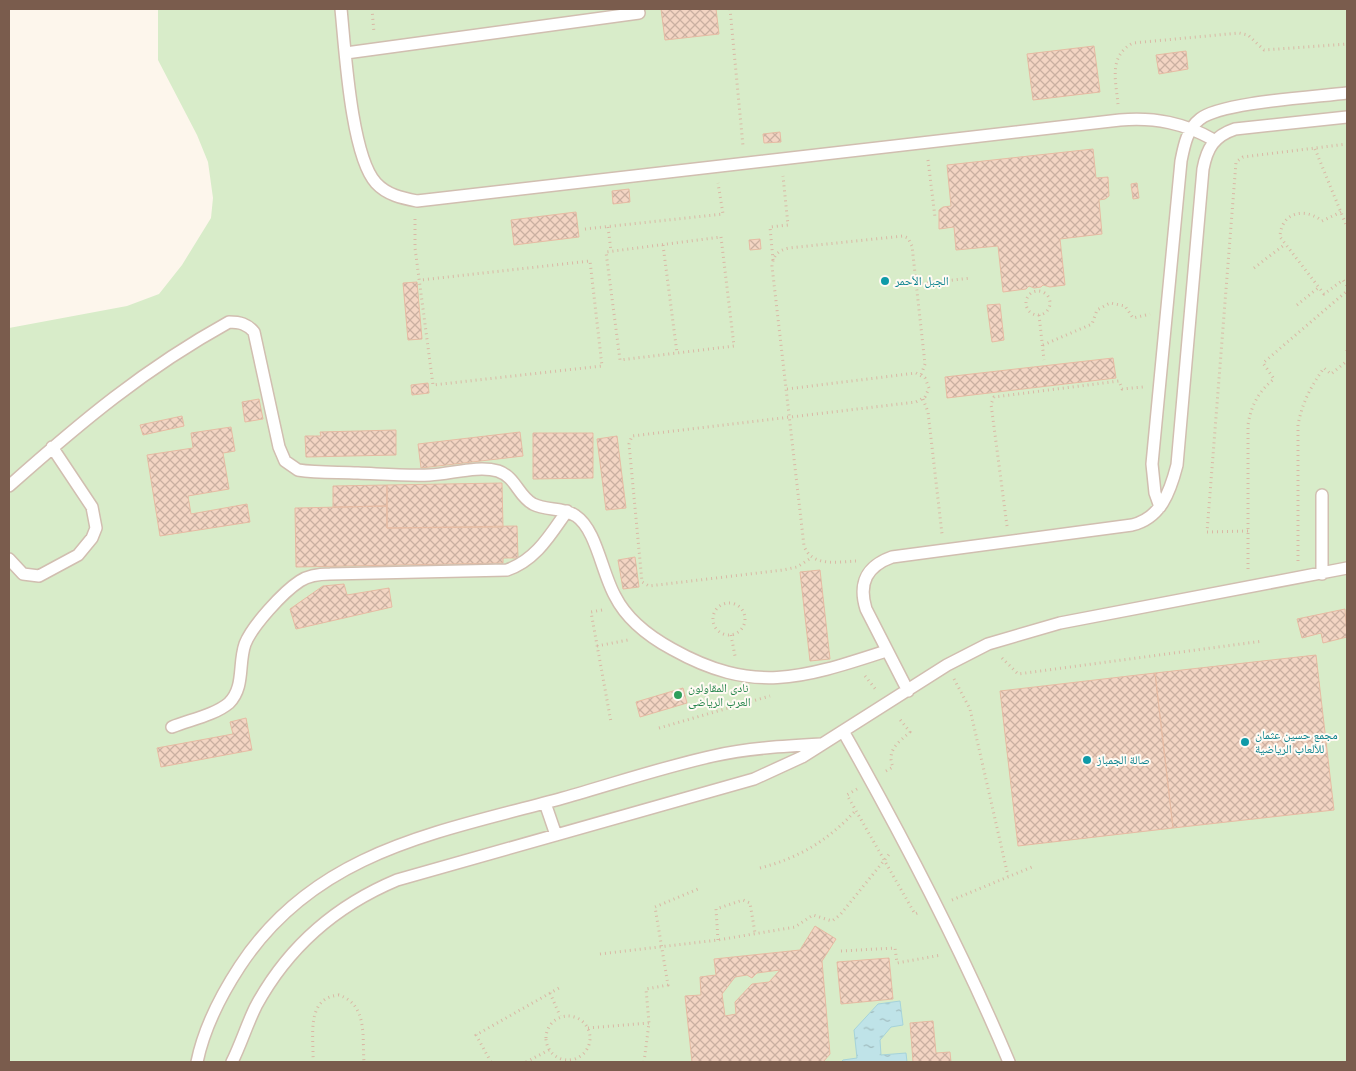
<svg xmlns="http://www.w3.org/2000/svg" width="1356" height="1071" font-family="Lato,'Noto Naskh Arabic',sans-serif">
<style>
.grass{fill:#d8ecc9}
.water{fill:url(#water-ripples);stroke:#a5d3da}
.building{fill:url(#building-cross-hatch);stroke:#e6bba3;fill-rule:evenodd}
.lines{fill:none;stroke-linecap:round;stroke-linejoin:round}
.lane-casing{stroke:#d1beb0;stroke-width:14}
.path{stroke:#d9b8a5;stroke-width:3;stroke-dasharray:1 4;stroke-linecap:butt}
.lane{stroke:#fff;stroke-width:11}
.culture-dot{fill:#0f9aa8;stroke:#fffaf3;stroke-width:2}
.leisure-dot{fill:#2e9e5b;stroke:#fffaf3;stroke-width:2}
.labels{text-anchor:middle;stroke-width:4;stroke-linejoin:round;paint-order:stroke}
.culture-label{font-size:12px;fill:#0d838f;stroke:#fffaf3;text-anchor:start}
.leisure-label{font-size:12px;fill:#27864d;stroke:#fffaf3;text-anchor:start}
</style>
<defs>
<pattern id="water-ripples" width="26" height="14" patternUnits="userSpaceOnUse" patternTransform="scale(1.25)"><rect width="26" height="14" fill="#bfe3e8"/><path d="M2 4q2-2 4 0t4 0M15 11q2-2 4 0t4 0" fill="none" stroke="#a0bbbe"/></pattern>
<pattern id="building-cross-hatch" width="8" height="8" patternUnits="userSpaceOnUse" patternTransform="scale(1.25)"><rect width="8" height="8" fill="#f3d5c3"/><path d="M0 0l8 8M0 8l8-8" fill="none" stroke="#cab0a1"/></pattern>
</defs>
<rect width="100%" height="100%" fill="#fdf6ec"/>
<path class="grass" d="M 158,9 L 1347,9 L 1347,1062 L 9,1062 L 9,328 L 127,306 L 159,294 L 182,265 L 211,218 L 213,198 L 208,162 L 197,135 L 158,60 Z"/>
<path class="water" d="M 900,1001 L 903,1025 L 891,1027 L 880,1040 L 881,1055 L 906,1053 L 907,1062 L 841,1062 L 843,1060 L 857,1058 L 854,1030 L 878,1004 Z"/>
<path class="building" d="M 661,9 L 716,9 L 719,34 L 665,40 Z
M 1094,46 L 1100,92 L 1033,100 L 1027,54 Z
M 1186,51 L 1188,69 L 1159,74 L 1156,55 Z
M 780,132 L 781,142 L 764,143 L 763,134 Z
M 1093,149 L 1096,178 L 1108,177 L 1109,196 L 1105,199 L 1099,200 L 1102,234 L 1060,239 L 1065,285 L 1050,287 L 1043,285 L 1041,287 L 1034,288 L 1029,286 L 1026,289 L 1003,292 L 998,246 L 956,250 L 954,227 L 939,229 L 939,210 L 943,207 L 951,206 L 947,165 Z
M 1137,183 L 1139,198 L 1133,199 L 1131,184 Z
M 629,189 L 630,202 L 613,204 L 612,191 Z
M 576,212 L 579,237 L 514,245 L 511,220 Z
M 760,239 L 761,249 L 750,250 L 749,240 Z
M 417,282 L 422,339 L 408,340 L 403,283 Z
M 1000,304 L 1004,340 L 992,342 L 987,305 Z
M 1113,358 L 1116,378 L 947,398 L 945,377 Z
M 428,383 L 429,393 L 412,395 L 411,385 Z
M 259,399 L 263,419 L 245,422 L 242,402 Z
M 182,416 L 184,426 L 143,435 L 140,425 Z
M 231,427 L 235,451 L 223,453 L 229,489 L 188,496 L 191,514 L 247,504 L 250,522 L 160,536 L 147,455 L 193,448 L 191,433 Z
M 396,430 L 396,455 L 306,457 L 305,436 L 321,436 L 320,432 Z
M 520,432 L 523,456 L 421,468 L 418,444 Z
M 533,433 L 593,433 L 593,478 L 533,479 Z
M 617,436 L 626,508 L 606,510 L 597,439 Z
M 502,483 L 503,527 L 387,528 L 387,485 Z
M 387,485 L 387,506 L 333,507 L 333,486 Z
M 387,506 L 387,528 L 517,526 L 518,558 L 503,558 L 503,563 L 296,567 L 295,508 Z
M 635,557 L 639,587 L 623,589 L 618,560 Z
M 820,570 L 830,659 L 810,661 L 800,572 Z
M 344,584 L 347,595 L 389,588 L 392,607 L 296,629 L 290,609 L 323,586 Z
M 1345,609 L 1347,637 L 1323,643 L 1321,633 L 1302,638 L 1297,619 Z
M 1316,655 L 1334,810 L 1173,828 L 1155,673 Z
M 1155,673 L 1173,828 L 1018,846 L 1000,691 Z
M 683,688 L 687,703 L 640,717 L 636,702 Z
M 246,718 L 252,750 L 161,767 L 157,748 L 233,734 L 230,722 Z
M 815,926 L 836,939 L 822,961 L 830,1054 L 823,1062 L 692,1062 L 685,996 L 701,995 L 700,977 L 716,975 L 714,959 L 800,950 ZM 780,970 L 769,982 L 752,984 L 735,1002 L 736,1014 L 725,1016 L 722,994 L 735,977 L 747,975 L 752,978 L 757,973 Z
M 889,958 L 893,999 L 841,1004 L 837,962 Z
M 933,1021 L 936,1053 L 950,1052 L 951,1062 L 913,1062 L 910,1023 Z"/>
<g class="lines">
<g class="lane-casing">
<path id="lane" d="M 341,9 C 345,48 351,156 376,183 C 387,195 402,198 417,201 L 1120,120 C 1155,117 1184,123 1214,140
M 346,53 L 639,13
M 9,486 C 81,422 144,369 229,322 C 240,322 247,324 254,332 L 279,447 L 285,461 L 298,470 C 317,473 338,472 358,473 C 382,474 406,476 430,475 C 451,474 478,465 498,471 C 516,477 518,496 533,504 C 547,511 563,507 576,516 C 596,529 602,573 615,596 C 627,620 650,637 672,649 C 754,695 803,678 886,651
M 1160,507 L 1155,493 L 1152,464 L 1181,161 C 1184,146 1187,129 1200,119 C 1221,102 1316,97 1347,93
M 9,559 L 23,574 L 39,576 L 78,555 L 92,538 L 96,528 L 92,507 L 52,447
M 1322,574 L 1322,495
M 908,691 L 866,609 C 858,583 867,566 892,557 L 1132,525 C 1161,518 1170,492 1177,465 L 1203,169 C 1207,148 1214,136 1235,129 L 1347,117
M 172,727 C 189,720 215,715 229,703 C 245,687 238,664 245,644 C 252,626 283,592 300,581 C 309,575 319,574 330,574 L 507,570 C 536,560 550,535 567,511
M 843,731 C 904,839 961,948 1009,1062
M 545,803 L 556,835
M 197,1062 C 204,1028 221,995 240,966 C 316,850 440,832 563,798 C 613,784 663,767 713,756 C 749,748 786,746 822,744
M 232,1062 C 241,1044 247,1024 256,1006 C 288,947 335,906 397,880 L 754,779 L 802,757 L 947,665 L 988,644 L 1060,623 L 1347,568"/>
</g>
<path class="path" d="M 372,9 L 374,33
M 730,9 L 743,146
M 1118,104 C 1116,81 1108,56 1133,43 L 1239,33 L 1248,35 L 1264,50 L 1347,44
M 1315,149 L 1347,227
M 928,160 L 935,217
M 1341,212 L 1322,221 C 1305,207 1281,212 1280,237 L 1324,294 L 1343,280 L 1347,286
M 415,219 L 415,248 L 433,385 L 602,366 L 590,261 L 421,280
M 608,227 L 611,251
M 585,229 L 723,214 L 718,183
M 721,237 L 734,346 L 620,360 L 606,252 Z
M 663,245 L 677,353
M 773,260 L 770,227 L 788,225 L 783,176
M 1254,268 L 1284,245
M 917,284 L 971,278
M1026 303a12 12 0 1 1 24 0a12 12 0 1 1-24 0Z
M 1297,305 L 1318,288
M 1039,315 L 1044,360
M 1043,345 L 1092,324 L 1097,310 L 1110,303 L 1125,306 L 1133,318 L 1150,314
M 1347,350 L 1347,354
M 787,389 L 916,373 L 925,378 L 929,388 L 925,397 L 916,402 L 632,436 L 629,444 L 642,582 L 649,586 L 783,570 L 797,567 L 811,558
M 923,399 L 928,412 L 942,534
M 1007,526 L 991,404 L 994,397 L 1119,381 L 1122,389 L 1143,387
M 1248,531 L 1207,532 L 1236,162 L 1243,157 L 1347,144
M 856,561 C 837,562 812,567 804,546 L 772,266 C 773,255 779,250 789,248 L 903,236 L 908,238 L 912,246 L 925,364 L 921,375
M 1298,561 L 1298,425 C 1302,403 1311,386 1324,368 L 1331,374 L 1347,361
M 1248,569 L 1248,425 C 1251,405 1259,391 1274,379 L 1263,363 L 1347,291
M713 619a16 16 0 1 1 32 0a16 16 0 1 1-32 0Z
M 602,610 L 591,612 L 611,722
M 731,635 L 735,656
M 597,646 L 628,640
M 1002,658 L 1018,674 L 1263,641
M 865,676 L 877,691
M 954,679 L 970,709 L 1008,876
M 659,728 L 770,696
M 886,771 L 893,767 C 886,750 899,742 910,732 L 898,717
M 857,789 L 847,795 L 915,914 L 920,912
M 760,868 C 799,858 829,840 856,810
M 952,900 L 1032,867
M 718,940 L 716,909 L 743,900 L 750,903 L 755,933
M 841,951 L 895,948 L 897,963 L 941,955
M 600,954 L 718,940 L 795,927 L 813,915 L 832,921 L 840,915 L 891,852
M 550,993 L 560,1016
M546 1038a22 22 0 1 1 44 0a22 22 0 1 1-44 0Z
M 588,1028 L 649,1023
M 313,1062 C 314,1037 305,998 339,995 C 368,1005 362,1037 364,1062
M 491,1062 L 476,1035 L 559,988
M 526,1062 L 549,1050
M 644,1062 L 649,1023 L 646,989 L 668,985 L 655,907 L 698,889"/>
<use href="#lane" class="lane"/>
</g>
<g class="culture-dot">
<circle cx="885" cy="281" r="5"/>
<circle cx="1245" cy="742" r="5"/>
<circle cx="1087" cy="760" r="5"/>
</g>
<circle class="leisure-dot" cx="678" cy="695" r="5"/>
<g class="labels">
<g class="culture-label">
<text x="895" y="285">الجبل الأحمر</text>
<text x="1255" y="739">مجمع حسين عثمان<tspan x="1255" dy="14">للألعاب الرياضية</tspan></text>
<text x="1097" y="764">صالة الجمباز</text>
</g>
<g class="leisure-label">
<text x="688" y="692">نادى المقاولون<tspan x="688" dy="14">العرب الرياضى</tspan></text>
</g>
</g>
<rect width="1356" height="1071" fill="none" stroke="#7a5c4d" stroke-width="20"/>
</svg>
